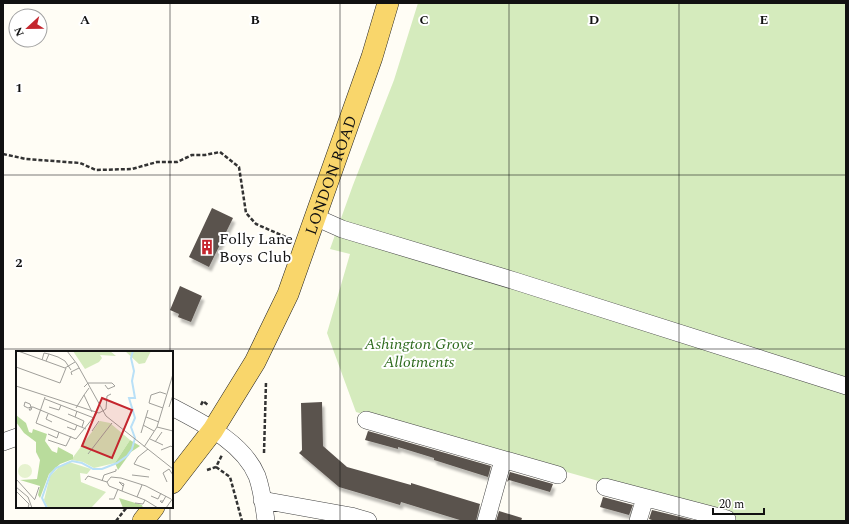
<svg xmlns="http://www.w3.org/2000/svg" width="849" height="524" font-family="Spectral,serif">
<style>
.green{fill:#d5ebbd}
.building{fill:#5a524d;filter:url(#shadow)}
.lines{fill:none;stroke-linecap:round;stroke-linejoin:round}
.minor-casing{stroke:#444;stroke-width:18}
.major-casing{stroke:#222;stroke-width:22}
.path{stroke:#333;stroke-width:2.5;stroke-dasharray:4 2;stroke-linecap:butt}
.minor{stroke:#fff;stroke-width:17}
.major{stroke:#f9d66b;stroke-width:21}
.grid{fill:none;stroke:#111;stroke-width:1;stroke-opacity:0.55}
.labels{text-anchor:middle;stroke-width:4;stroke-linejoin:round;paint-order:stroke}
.street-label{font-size:16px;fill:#111;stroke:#fff}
.poi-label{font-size:16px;fill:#111;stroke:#fff;text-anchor:start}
.park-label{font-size:16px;font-style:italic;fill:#2f6b1f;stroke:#fff}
.inset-river{fill:none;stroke:#b9e0f7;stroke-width:2}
.inset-road{fill:none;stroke:#a09f9a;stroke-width:1}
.view{fill:#c4262e;fill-opacity:0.15;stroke:#c4262e;stroke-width:2}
.inset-edge{fill:none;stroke:#111;stroke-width:2}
.grid-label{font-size:13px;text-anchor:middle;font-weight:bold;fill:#111;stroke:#fff;stroke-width:4;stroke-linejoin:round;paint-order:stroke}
</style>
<defs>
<filter id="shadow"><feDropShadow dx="2.5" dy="4.5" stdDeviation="1" flood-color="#0004"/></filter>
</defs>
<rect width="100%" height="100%" fill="#fffdf5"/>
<path class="green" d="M 418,3 L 846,3 L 846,521 L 739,521 L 356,412 L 327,333 L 350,254 L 330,249 L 353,185 L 394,80 Z"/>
<path class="building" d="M 212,208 L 233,218 L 209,267 L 189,257 Z
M 180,286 L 202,296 L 191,322 L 178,317 L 179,314 L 170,310 Z
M 322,402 L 323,446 L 347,467 L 411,485 L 411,483 L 480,504 L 476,521 L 463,521 L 401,502 L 400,505 L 339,487 L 299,453 L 302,450 L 301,403 Z
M 368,431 L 491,466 L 488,477 L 434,460 L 434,458 L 398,447 L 398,449 L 365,440 Z
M 510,472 L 553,484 L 550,492 L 509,480 L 507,482 Z
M 603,497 L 633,505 L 629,515 L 600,507 Z
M 652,510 L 693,520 L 693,521 L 655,521 L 649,519 Z
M 499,511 L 522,518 L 521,521 L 496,521 Z"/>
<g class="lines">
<g class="minor-casing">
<path id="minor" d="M 315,217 L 342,229 L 515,281 L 846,386
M 172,407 C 202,423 243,442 257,476 C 262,490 264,506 266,521
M 366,420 L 558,475
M 3,442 L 17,437
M 605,487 L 727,519
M 262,500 L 351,516 L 368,521
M 486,521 L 503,460
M 638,521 L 645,498"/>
</g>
<g class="major-casing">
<g id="major">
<path id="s1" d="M 172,483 L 213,430 L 255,362 L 288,294 L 372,57 L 388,3"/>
<path d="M 143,521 L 154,507"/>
</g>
</g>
<path class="path" d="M 3,154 L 26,159 L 80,163 L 96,170 L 132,169 L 157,162 L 177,162 L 192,155 L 205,155 L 220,152 L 239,167 L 246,213 L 256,224 L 288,238
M 201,405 L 203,401 L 208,405
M 264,453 L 266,382
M 216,467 L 230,477 L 242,521
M 207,470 L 216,467 L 222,455
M 116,521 L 127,507"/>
<use href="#minor" class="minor"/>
<use href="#major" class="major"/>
</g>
<path class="grid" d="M 170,3 L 170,352M 340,3 L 340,521M 509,3 L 509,521M 679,3 L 679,521M 3,175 L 846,175M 3,349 L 846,349M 170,507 L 170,521"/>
<defs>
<g id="building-bare" transform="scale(1.2)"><path d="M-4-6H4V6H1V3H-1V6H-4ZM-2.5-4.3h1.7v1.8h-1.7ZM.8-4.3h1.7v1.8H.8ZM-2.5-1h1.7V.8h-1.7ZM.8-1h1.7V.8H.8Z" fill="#c4262e" stroke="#fff" stroke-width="2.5" paint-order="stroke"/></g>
</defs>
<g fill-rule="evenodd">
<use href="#building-bare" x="207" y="247"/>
</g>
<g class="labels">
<g class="street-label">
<text dy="6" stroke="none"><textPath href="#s1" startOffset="349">LONDON ROAD</textPath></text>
</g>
<g class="poi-label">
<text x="219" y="244">Folly Lane<tspan x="219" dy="18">Boys Club</tspan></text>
</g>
<g class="park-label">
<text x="419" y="349">Ashington Grove<tspan x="419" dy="18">Allotments</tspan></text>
</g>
</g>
<g transform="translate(16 351)">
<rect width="157" height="157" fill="#fffdf5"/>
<path d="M 57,0 L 94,0 L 100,5 L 84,4 L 86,7 L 83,11 L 69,18 ZM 109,0 L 135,0 L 129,12 L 123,13 ZM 84,70 L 94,72 L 114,89 L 99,112 L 78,117 L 67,111 L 55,109 ZM 53,111 L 75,118 L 71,123 L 64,122 L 65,131 L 90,141 L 75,157 L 32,157 L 28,149 L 34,125 L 42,117 Z" fill="#d5ebbd"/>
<path d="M 0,64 L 10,72 L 13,81 L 16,82 L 17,78 L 31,83 L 29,90 L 36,100 L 41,102 L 42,96 L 57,104 L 57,108 L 44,113 L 33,123 L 24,147 L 22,144 L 24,135 L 4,129 L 21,128 L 24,109 L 20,101 L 20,91 L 8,82 L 0,71 ZM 114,89 L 124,95 L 115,101 L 102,119 L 99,112 ZM 103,147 L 126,154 L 127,157 L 107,157 Z" fill="#b9dc9c"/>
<path d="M2 120a7 7 0 1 1 14 0a7 7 0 1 1-14 0Z" fill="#e6f2cf"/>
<path class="inset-river" d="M 31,157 L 26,147 L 34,124 L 40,117 L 56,110 L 66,112 L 77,118 L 86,118 L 101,112 L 111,105 L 116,98 L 119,87 L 115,76 L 119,67 L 113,47 L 119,47 L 116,30 L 118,20 L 115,7 L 117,0"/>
<path class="inset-road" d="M 2,0 L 49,17 L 59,11M 51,0 L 61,13 L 90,65 L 157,118M 42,6 L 49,10 L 55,19M 26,9 L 28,2 L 33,3M 30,10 L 33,3 L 42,6M 0,16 L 44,32 L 50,17M 56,24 L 55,21 L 63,17M 0,35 L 83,62 L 90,58 L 91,45 L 95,43M 68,36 L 72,32 L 96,32 L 99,35 L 92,38 L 89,34M 73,37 L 68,44 L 76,61M 29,46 L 20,72 L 60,88 L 81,62M 29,48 L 78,67M 16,56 L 15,59 L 13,59 L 15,56 L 14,53 L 9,51 L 8,55 L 12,57 L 15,56 L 17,56 L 70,78M 33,56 L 43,59 L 45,54M 153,56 L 157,44M 60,57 L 68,44M 147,57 L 133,52 L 135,44 L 144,41 L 150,43M 32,63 L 30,68 L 36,71M 52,63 L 59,66 L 61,60M 59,66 L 68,70 L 66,76M 130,66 L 143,71M 127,74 L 138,80M 51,76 L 59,79 L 61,74M 141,76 L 157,80M 76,80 L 83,70M 125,82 L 132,59M 32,83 L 41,87 L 43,81M 134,88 L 147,94M 32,89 L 50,95 L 55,85M 139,91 L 146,81M 128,96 L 141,76 L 157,23M 132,98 L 122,106 L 118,113 L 134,119M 145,99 L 155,95 L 157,97M 72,103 L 96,72M 116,124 L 133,126M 1,129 L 19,149M 69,129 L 72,125 L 91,131M 86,130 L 88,124 L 100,120 L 100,118M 91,131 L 95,126 L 105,127 L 130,135 L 155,148M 91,131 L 93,135 L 129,149 L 142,157M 151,131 L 147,122 L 153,118 L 157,124M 0,136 L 12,146 L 16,157M 0,140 L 13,153 L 12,157M 106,140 L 107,136 L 108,133 L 103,131 L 107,135M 135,145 L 142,148 L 145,142M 121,146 L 126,134M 19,148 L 23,136M 93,148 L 98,148 L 102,138M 147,150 L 144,150 L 146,152 L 150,145M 119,152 L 127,153 L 129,149M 150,157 L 157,147"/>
<path class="view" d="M 86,47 L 116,59 L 96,107 L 66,95 Z"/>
<rect width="157" height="157" class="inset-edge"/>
</g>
<g class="grid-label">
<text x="85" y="24">A</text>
<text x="255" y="24">B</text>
<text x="424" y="24">C</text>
<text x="594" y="24">D</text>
<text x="764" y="24">E</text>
<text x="19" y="92">1</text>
<text x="19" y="267">2</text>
</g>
<rect width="849" height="524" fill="none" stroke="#111111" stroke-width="8"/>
<g transform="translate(28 28) rotate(248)"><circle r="19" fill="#ffffff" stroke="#a0a0a0"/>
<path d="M0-3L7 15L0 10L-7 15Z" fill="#c4262e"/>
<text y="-6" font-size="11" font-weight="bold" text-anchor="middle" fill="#111111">N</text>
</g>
<path d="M713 508v6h51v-6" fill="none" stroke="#111111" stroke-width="2"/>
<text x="719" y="508" font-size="12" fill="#111111" stroke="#ffffff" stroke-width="3" paint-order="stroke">20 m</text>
</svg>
